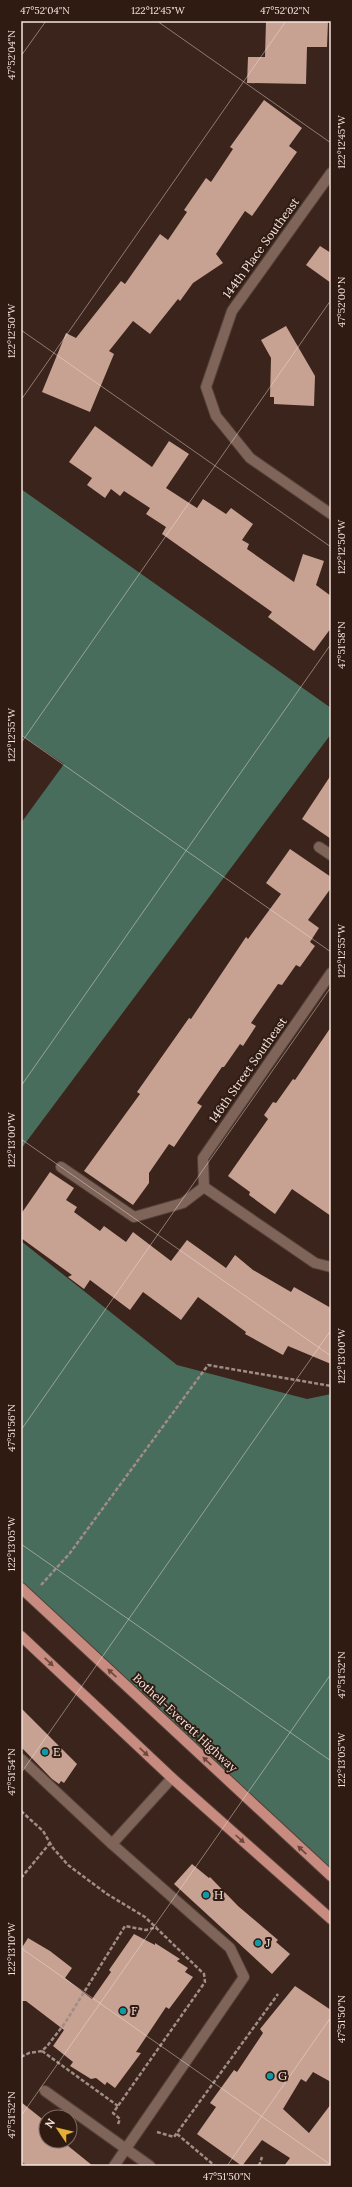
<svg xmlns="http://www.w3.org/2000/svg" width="352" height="2187" font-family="Lora,serif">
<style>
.forest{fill:#496d5c}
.building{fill:#c7a192}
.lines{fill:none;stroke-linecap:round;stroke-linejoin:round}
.service-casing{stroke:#544139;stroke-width:12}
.minor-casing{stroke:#544139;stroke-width:12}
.primary-casing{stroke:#544139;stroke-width:12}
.path{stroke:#a08d86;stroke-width:2.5;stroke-dasharray:4 2;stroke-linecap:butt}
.service{stroke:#7f6459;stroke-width:10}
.minor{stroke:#7f6459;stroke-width:10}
.primary{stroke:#c78b7f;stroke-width:10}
.oneway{fill:#6c483e}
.ticks{fill:none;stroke:#f5e6df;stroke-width:1;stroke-opacity:0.45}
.culture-dot{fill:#0f9aa8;stroke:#301b12;stroke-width:1.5}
.labels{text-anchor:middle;stroke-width:4;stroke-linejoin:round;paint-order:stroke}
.street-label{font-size:12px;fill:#f5e6df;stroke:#301b12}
.poi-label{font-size:12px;fill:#f5e6df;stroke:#301b12;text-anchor:start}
.neatline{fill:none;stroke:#f5e6df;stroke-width:1.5}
.ticks-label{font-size:10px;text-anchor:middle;fill:#f5e6df}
</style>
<rect width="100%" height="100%" fill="#3b241b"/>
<path class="forest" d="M 21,489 L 331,708 L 331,734 L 21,1149 L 21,823 L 64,764 L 21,735 Z
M 21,1241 L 177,1365 L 307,1399 L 331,1394 L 331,1876 L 21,1588 Z"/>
<path class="building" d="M 266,21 L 328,21 L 327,47 L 307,47 L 306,84 L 247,83 L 248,57 L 265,57 Z
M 264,100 L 302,128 L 289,146 L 297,152 L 252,216 L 245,211 L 216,254 L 223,263 L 193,283 L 180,301 L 178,299 L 150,334 L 133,321 L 109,351 L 114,354 L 90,412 L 42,392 L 66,333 L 76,338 L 121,281 L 125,284 L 160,234 L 168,240 L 187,212 L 184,210 L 206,178 L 211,182 L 233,149 L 230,147 Z
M 320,246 L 331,253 L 331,283 L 306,265 Z
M 286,326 L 315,376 L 314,406 L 274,404 L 274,397 L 270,397 L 271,358 L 261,340 Z
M 95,426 L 152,467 L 169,441 L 189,454 L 166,488 L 197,508 L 203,499 L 226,514 L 231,508 L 253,524 L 242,540 L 249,544 L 247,549 L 294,582 L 303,554 L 324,561 L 316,585 L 331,596 L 331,628 L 314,651 L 268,617 L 272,612 L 162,534 L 166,527 L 146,514 L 150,508 L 124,491 L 120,496 L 111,489 L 105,498 L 87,485 L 92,478 L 69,462 Z
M 331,775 L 331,839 L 302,819 Z
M 290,849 L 331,877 L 331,888 L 308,920 L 319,928 L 310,942 L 315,946 L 300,967 L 296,965 L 282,985 L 278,984 L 251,1023 L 256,1026 L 243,1046 L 240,1044 L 224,1067 L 222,1067 L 197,1103 L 202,1106 L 174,1147 L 169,1144 L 149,1173 L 149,1183 L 133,1205 L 84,1171 L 140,1094 L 137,1092 L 189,1018 L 191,1019 L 246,937 L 248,939 L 281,894 L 266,883 Z
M 331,1027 L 331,1216 L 292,1189 L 275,1214 L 249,1195 L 250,1192 L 228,1176 L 268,1119 L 264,1115 L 273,1102 L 276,1103 L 293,1079 L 295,1080 Z
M 50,1172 L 74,1188 L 66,1200 L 77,1207 L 74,1212 L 100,1231 L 104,1226 L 126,1242 L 133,1232 L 171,1261 L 187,1240 L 226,1268 L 235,1255 L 253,1270 L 291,1292 L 294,1287 L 331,1308 L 331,1364 L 288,1346 L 283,1355 L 245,1334 L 246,1332 L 198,1297 L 181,1320 L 143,1292 L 130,1310 L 90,1280 L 84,1289 L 68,1277 L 72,1275 L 21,1238 L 21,1214 Z
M 21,1708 L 77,1764 L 64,1783 L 61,1781 L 59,1784 L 52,1779 L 21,1747 Z
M 192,1864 L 209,1878 L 210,1877 L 238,1906 L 278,1940 L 276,1942 L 290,1954 L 272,1974 L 174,1884 Z
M 134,1934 L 155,1945 L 155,1943 L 180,1959 L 177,1961 L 188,1968 L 185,1972 L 193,1977 L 169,2009 L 166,2007 L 136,2052 L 141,2053 L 115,2088 L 107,2082 L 105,2085 L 96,2078 L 91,2079 L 70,2066 L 73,2062 L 53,2046 L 64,2030 L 26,2001 L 21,2001 L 21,1949 L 28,1938 L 50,1951 L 72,1968 L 65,1978 L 92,1999 L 111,1972 L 109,1970 Z
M 295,1986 L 331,2010 L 331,2082 L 313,2072 L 306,2082 L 301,2079 L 283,2109 L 309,2133 L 331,2104 L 331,2166 L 284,2166 L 290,2158 L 262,2140 L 242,2166 L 197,2134 L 216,2107 L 210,2103 L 234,2070 L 237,2072 L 263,2033 L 260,2029 Z
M 21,2102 L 46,2122 L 46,2141 L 62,2141 L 93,2166 L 27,2166 L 21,2161 Z"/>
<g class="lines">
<g class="service-casing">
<path id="service" d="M 319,847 L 331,855
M 61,1167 L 134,1217 L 183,1203 L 204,1187
M 21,1759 L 112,1844 L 230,1948 L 244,1977 L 114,2166
M 45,2091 L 150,2166"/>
</g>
<g class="minor-casing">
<path id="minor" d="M 331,173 L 232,311 L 206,387 L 216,416 L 250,458 L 331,514
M 331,973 L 203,1158 L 204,1187 L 315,1263 L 331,1267
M 112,1844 L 172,1778"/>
</g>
<g class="primary-casing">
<path id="primary" d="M 21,1588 L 331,1876
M 21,1636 L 172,1778 L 331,1919"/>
</g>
<path class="path" d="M 41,1585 L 70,1553 L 208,1365 L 331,1386
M 21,1811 L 43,1831 L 53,1848 L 68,1865 L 107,1894 L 145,1917 L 204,1974 L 205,1982 L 113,2113 L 120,2119 L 118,2124
M 21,1878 L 50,1843
M 42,2051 L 118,2106
M 21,2057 L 29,2053 L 42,2051 L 48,2045 L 65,2023 L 125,1926 L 146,1930 L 157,1927
M 157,2132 L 174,2137 L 278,1994
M 177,2134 L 215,2166
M 21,2163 L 25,2166
M 259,2166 L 262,2157"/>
<use href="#service" class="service"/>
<use href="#minor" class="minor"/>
<use href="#primary" class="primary"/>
</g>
<defs><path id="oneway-solid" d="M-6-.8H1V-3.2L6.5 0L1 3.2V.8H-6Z"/></defs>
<g class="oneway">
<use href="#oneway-solid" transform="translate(49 1662) rotate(43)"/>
<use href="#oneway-solid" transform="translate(112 1673) rotate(-137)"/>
<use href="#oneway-solid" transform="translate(144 1752) rotate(43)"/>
<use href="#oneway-solid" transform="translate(207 1761) rotate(-137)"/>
<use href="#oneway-solid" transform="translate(240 1839) rotate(42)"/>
<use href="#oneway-solid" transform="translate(302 1850) rotate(-137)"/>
</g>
<path class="ticks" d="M 157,21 L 331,143M 21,56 L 46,21M 21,330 L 331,547M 21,400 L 286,21M 21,735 L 331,952M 21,743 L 331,300M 21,1086 L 331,644M 21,1139 L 331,1356M 21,1430 L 331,987M 21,1544 L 331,1761M 21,1773 L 331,1330M 21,1948 L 331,2165M 21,2116 L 331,1674M 227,2166 L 331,2017"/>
<g class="culture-dot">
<circle cx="45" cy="1752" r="4"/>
<circle cx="206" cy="1895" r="4"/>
<circle cx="258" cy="1943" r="4"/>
<circle cx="123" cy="2011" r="4"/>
<circle cx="270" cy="2076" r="4"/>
</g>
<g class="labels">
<g class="street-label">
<text transform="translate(261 248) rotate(-54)" y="4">144th Place Southeast</text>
<text transform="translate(248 1070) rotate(-55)" y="4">146th Street Southeast</text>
<text transform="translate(185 1723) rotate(43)" y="4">Bothell-Everett Highway</text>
</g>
<g class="poi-label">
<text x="53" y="1756">E</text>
<text x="214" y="1899">H</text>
<text x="266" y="1947">J</text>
<text x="131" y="2015">F</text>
<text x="278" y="2080">G</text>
</g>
</g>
<rect width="352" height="2187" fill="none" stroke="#301b12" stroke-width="44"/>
<g transform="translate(58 2129) rotate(305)"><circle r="19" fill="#301b12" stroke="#7f6c64"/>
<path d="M0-3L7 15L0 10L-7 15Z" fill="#e2af34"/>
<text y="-6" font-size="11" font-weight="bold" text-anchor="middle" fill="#f5e6df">N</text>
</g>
<rect x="22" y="22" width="308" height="2143" class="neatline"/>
<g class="ticks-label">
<text x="45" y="14">47°52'04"N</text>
<text x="158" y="14">122°12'45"W</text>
<text x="285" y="14">47°52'02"N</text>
<text transform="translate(11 55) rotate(-90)" y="4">47°52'04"N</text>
<text transform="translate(341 142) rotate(-90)" y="4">122°12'45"W</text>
<text transform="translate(341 302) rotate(-90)" y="4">47°52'00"N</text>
<text transform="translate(11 331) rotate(-90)" y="4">122°12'50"W</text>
<text transform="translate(341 547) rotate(-90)" y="4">122°12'50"W</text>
<text transform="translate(341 645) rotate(-90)" y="4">47°51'58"N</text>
<text transform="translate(11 735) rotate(-90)" y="4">122°12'55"W</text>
<text transform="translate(341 951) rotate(-90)" y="4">122°12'55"W</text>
<text transform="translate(11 1140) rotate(-90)" y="4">122°13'00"W</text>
<text transform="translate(341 1356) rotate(-90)" y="4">122°13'00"W</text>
<text transform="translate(11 1428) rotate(-90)" y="4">47°51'56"N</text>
<text transform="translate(11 1544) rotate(-90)" y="4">122°13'05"W</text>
<text transform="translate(341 1675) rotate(-90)" y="4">47°51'52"N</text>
<text transform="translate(341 1760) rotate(-90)" y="4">122°13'05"W</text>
<text transform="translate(11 1772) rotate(-90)" y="4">47°51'54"N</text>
<text transform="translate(11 1949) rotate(-90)" y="4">122°13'10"W</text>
<text transform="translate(341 2019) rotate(-90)" y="4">47°51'50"N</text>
<text transform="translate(11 2115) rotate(-90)" y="4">47°51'52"N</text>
<text x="227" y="2180">47°51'50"N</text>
</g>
</svg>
